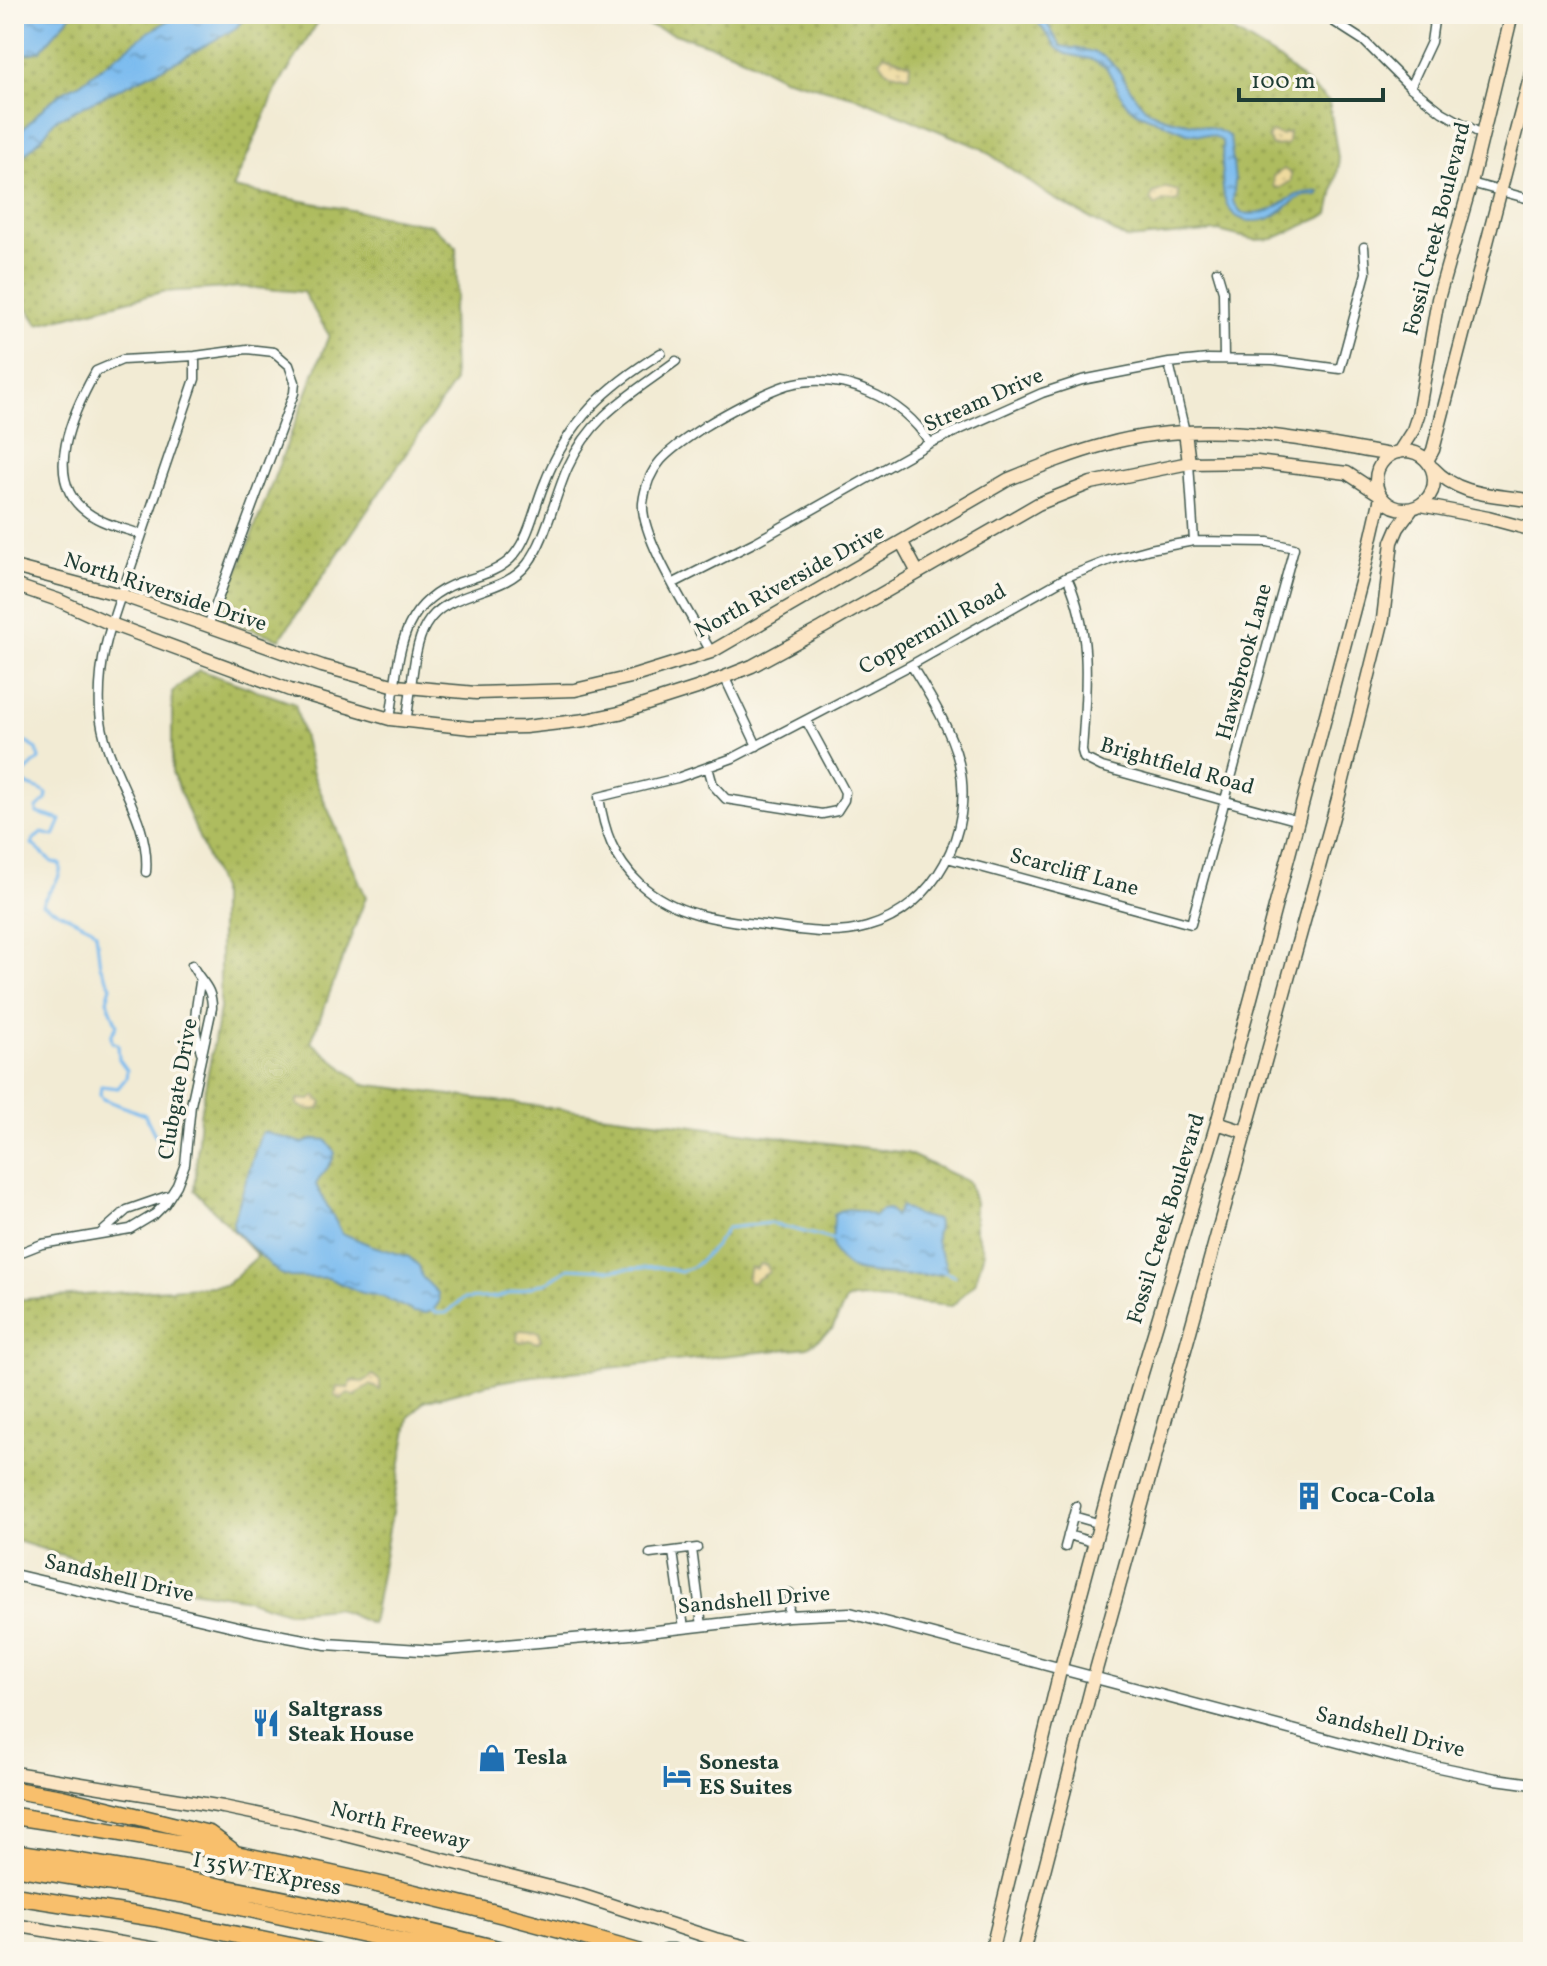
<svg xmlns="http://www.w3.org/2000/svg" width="1547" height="1966" font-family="Vollkorn,serif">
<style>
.grass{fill:url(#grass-dots);stroke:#667c49;stroke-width:2}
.sand{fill:url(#sand-dots);stroke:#868c69;stroke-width:2}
.water{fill:url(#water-ripples);stroke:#4c7c92;stroke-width:2}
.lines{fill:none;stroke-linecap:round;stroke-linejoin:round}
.stream{stroke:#7abbef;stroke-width:3}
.minor-casing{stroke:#3f574c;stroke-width:11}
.tertiary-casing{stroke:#3f574c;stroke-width:13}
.secondary-casing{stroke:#3f574c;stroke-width:15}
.motorway-casing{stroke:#3f574c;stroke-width:19}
.minor{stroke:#fff;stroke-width:8}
.tertiary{stroke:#fff;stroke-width:10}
.secondary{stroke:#fce5c4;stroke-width:12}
.motorway{stroke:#f8bf6c;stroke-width:16}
.labels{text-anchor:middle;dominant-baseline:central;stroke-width:7;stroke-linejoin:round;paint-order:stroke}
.street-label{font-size:22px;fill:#1f3d34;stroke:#fbf7ec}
.poi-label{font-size:22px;font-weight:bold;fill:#1f3d34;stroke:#fbf7ec;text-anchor:start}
</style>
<defs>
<pattern id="grass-dots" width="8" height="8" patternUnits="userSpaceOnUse" patternTransform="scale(2)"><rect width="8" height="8" fill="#aebc5e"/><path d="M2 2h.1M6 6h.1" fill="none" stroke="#8d9a4e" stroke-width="1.8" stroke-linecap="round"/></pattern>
<pattern id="sand-dots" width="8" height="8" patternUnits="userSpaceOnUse" patternTransform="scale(2)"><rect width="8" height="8" fill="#eeda9e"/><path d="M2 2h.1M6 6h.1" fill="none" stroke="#ccbc89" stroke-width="1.8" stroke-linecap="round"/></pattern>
<pattern id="water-ripples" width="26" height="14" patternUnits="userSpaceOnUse" patternTransform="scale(2)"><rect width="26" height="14" fill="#7abbef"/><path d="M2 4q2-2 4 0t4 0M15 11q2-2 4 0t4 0" fill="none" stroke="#6399c2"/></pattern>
</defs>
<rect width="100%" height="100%" fill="#fbf7ec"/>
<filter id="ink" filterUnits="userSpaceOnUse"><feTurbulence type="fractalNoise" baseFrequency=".0125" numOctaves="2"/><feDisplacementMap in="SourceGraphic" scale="16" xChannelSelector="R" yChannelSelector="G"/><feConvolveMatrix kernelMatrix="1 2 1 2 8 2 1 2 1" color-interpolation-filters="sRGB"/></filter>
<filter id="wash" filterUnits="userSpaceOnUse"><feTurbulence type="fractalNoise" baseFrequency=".006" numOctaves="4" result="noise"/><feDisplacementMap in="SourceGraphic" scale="32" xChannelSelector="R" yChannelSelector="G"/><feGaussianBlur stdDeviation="1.8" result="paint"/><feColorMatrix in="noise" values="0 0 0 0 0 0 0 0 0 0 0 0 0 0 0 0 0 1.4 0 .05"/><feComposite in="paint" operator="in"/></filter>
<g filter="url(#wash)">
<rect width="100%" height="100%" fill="#f2ebd4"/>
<!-- grass -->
<path class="grass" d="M14 14H323L277 88 233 188 431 225 456 246 457 294 452 310 454 383 280 639 220 618 329 335 303 292 243 287 162 292 38 324 14 286Z
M612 14H1205L1280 60 1329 102 1339 164 1329 214 1273 239 1255 240 1218 231 1127 239 1051 197 981 148 853 96 783 78 731 52Z
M199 670 295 704 314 777 366 897 311 1042 363 1084 907 1153 969 1182 975 1203V1229L984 1252 975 1283 952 1306 864 1298 846 1300 832 1329 808 1347 533 1376 488 1384 424 1401 409 1417 372 1624 334 1608 287 1612 243 1598 191 1590 142 1572 107 1569 14 1540V1300L226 1285 258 1256 194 1190 200 1115 220 1009V889L172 772V692Z"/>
<!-- sand -->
<path class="sand" d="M884 54 910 64 909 76 887 71 880 61Z
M1272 132 1281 135 1289 132 1288 143 1286 145 1272 146 1268 137Z
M1284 169 1291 174V181L1280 188 1274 187 1273 176Z
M1167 188 1178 191 1179 199 1175 202 1163 201 1156 206 1151 200 1153 193Z
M316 1096 322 1103 319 1109 308 1110 298 1105V1099L310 1100Z
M760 1264 767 1265 769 1272 751 1283 747 1278 750 1267 756 1269Z
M521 1330 539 1332 541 1340 538 1343 529 1340 521 1343 517 1341 518 1332Z
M373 1375 380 1381V1390L370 1385 354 1396 348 1393 341 1399 335 1396 337 1387 348 1388 352 1381 363 1382Z"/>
<!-- water -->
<path class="water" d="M14 14H72L40 51 27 54 14 47Z
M180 14H248L236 28 179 60 55 120 41 139 14 164V138L46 105 64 91 79 84 147 33Z
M1032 14H1041L1061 46C1076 49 1091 49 1104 57 1127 71 1129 100 1153 113 1177 126 1208 121 1230 137L1235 181 1233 201 1241 213C1283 219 1282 189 1320 192L1318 196C1295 193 1291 206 1274 216 1267 221 1258 221 1250 221 1213 217 1224 168 1222 141L1213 136 1187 133 1139 113 1127 105 1106 67 1090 59 1066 54 1057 48Z
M263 1132 303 1143 315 1139 326 1140 335 1153C331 1169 321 1172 316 1185L342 1233 370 1245 409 1257 419 1266 422 1277 438 1293 439 1302 435 1308 427 1313 414 1312 383 1297 362 1293 328 1278 289 1277 279 1273 242 1238 234 1229 233 1222 260 1136Z
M901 1206 916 1215 937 1220C940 1229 935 1231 936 1240 937 1252 947 1260 946 1272 935 1278 864 1275 852 1269 848 1267 840 1260 837 1256 828 1245 835 1227 834 1214 848 1205 861 1211 875 1216L881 1210 889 1209 895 1216Z"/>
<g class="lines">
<!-- stream -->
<path class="stream" d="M14 709V711
M14 735 37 749 39 759 22 775C24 790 37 785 47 794L46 800 37 808V813L61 820 54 836 42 833 34 839 32 844 52 862 60 864C63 880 48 889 42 904L92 928 96 933 100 966 111 986 107 1000 117 1025 111 1036 112 1042 118 1045 119 1059 127 1070 126 1078 118 1088 101 1086 100 1095 103 1099 145 1115 156 1137 172 1146
M942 1271 954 1276
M430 1309 437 1313H446L463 1299 498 1297 521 1290 547 1282 568 1268 611 1270 659 1267 681 1272 696 1265 715 1246 727 1228 770 1223 835 1240"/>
</g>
</g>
<g filter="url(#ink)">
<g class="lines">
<defs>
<path id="minor" d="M1322 14 1364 41 1410 87 1442 112 1483 135
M1410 87 1431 42 1435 14
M1471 183 1533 200
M1217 271 1223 291 1224 359
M1169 363 1185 432
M1189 463 1194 541
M140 534C123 528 103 524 88 513 40 480 74 410 96 371L122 360 195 356 247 349 274 352 289 365 295 382 294 393 208 626
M1067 577C1093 636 1086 689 1082 751L1084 758 1102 767 1299 821
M674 583 757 541 930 443 1042 393 1082 380 1169 363 1208 359 1273 360 1340 369 1366 273 1364 247
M711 652C693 618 640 538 643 503 648 461 673 448 705 426 726 413 765 392 787 385 841 370 902 398 930 443
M911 665C930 696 950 727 959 763 975 831 935 908 867 927 833 937 798 930 764 925 718 920 674 915 639 883 614 859 604 831 599 797L677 778 733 758 911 665 1067 577 1110 560 1150 549 1194 541 1268 542 1294 548 1191 924 947 858
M724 676 757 746
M390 719C400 660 395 605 460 582 479 576 501 571 514 555 530 536 535 505 545 482 569 420 606 387 661 353
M406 721C412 694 412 648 426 625 447 588 503 597 528 563 546 540 555 495 568 467 592 414 632 394 676 361
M708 767 713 785 726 799 822 814 837 811 844 800 845 792 806 720
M146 872C151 815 103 768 100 711 97 653 114 617 132 564 153 502 174 441 195 379V356
M200 982C196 1011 191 1023 201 1052
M101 1233 127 1210 170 1195
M14 1255 42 1244 130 1229 155 1214 165 1204 177 1185 185 1164 191 1105 212 1008C212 986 201 983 192 965
M1073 1516 1101 1524
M1068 1535 1096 1543
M1065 1547 1076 1506
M692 1549 702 1626
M673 1552 684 1628
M650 1554 697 1548
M788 1616 790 1593"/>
<path id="tertiary" d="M14 1575 255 1631 326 1644 436 1651 630 1634 788 1616 850 1613 1410 1761 1496 1779 1533 1784"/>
<path id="secondary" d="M1185 432 1189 463
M1376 480a29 29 0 1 1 58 0a29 29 0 1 1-58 0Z
M1399 452 1413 430 1418 415 1438 299 1471 183 1512 14
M1427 461 1433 450 1533 66
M1433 468C1461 498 1496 494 1533 501
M1421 505 1488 518 1533 530
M902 543 918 573
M14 567 121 595 322 666 396 686 476 693 575 690 631 677 711 652 1009 479C1041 466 1073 453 1107 444 1201 418 1297 438 1390 455
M14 585 58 600 111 624 290 690 390 719 471 728 525 727 586 720 619 713 697 688 752 666 822 628 1038 504 1091 483 1189 463 1257 462 1347 473 1379 494
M1217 1123 1245 1132
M14 1773 223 1807 291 1821 577 1894 715 1939 768 1952
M14 1925 175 1952
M991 1952 1061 1667 1127 1423 1217 1123 1251 998 1364 571 1381 497
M1023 1952 1094 1677 1341 788 1383 619 1392 542 1398 528 1412 509"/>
<path id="motorway" d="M14 1790 62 1798 209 1834 232 1851
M14 1816C225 1847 433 1892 638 1952
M14 1852C181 1876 347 1910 510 1952
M14 1867 181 1894 447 1952
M14 1896 155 1918 319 1952
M666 1952H674"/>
</defs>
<!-- minor casing -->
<use href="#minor" class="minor-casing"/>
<!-- tertiary casing -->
<use href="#tertiary" class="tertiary-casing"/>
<!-- secondary casing -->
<use href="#secondary" class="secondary-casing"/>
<!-- motorway casing -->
<use href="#motorway" class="motorway-casing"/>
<!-- minor -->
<use href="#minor" class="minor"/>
<!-- tertiary -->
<use href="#tertiary" class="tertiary"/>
<!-- secondary -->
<use href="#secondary" class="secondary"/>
<!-- motorway -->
<use href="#motorway" class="motorway"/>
</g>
</g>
<!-- icons -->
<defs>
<symbol id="building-bare" viewBox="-9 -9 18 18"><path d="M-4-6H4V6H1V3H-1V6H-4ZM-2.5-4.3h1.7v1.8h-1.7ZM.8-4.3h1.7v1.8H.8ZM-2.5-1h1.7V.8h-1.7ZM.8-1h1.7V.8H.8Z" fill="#1f6fb2" stroke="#fbf7ec" stroke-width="2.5" paint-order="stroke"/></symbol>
<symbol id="restaurant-bare" viewBox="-9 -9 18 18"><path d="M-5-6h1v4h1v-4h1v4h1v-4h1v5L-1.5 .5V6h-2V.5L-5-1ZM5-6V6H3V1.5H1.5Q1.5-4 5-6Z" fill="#1f6fb2" stroke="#fbf7ec" stroke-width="2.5" paint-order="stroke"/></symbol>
<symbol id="shop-bare" viewBox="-9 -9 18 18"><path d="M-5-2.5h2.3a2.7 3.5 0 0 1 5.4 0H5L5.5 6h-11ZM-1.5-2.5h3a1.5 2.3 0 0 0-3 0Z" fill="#1f6fb2" stroke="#fbf7ec" stroke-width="2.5" paint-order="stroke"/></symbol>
<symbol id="hotel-bare" viewBox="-9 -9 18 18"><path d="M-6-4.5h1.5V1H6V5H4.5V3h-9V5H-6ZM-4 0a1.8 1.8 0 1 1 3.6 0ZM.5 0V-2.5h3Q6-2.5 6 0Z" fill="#1f6fb2" stroke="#fbf7ec" stroke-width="2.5" paint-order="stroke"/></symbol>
</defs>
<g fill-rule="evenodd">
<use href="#building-bare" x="1289" y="1476" width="40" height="40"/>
<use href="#restaurant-bare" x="246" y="1703" width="40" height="40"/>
<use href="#shop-bare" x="472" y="1738" width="40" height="40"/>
<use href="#hotel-bare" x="657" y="1756" width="40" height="40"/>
</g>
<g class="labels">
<!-- street labels -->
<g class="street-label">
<text transform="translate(1438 229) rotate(-76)">Fossil Creek Boulevard</text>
<text transform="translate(984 401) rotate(-24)">Stream Drive</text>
<text transform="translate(790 582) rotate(-29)">North Riverside Drive</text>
<text transform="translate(165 593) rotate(18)">North Riverside Drive</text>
<text transform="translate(933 630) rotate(-29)">Coppermill Road</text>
<text transform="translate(1245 662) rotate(-75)">Hawsbrook Lane</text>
<text transform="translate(1177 767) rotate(16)">Brightfield Road</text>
<text transform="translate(1074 873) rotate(15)">Scarcliff Lane</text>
<text transform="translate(179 1089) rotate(-80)">Clubgate Drive</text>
<text transform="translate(1167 1219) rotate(-73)">Fossil Creek Boulevard</text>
<text transform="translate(119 1579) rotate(13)">Sandshell Drive</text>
<text transform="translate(754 1601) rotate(-5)">Sandshell Drive</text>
<text transform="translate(1390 1733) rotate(14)">Sandshell Drive</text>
<text transform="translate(400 1827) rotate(14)">North Freeway</text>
<text transform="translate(267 1875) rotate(11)">I 35W TEXpress</text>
</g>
<!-- poi labels -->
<g class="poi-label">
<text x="1331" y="1496">Coca-Cola</text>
<text x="288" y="1710">Saltgrass<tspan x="288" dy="25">Steak House</tspan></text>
<text x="514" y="1758">Tesla</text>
<text x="699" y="1763">Sonesta<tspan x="699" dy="25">ES Suites</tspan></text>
</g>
</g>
<!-- margin -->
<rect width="1547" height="1966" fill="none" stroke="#fbf7ec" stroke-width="48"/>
<!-- scale -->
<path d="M1239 88v12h144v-12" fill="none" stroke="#1f3d34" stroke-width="4"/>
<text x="1251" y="88" font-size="24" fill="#1f3d34" stroke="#fbf7ec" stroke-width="6" paint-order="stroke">100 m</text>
</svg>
